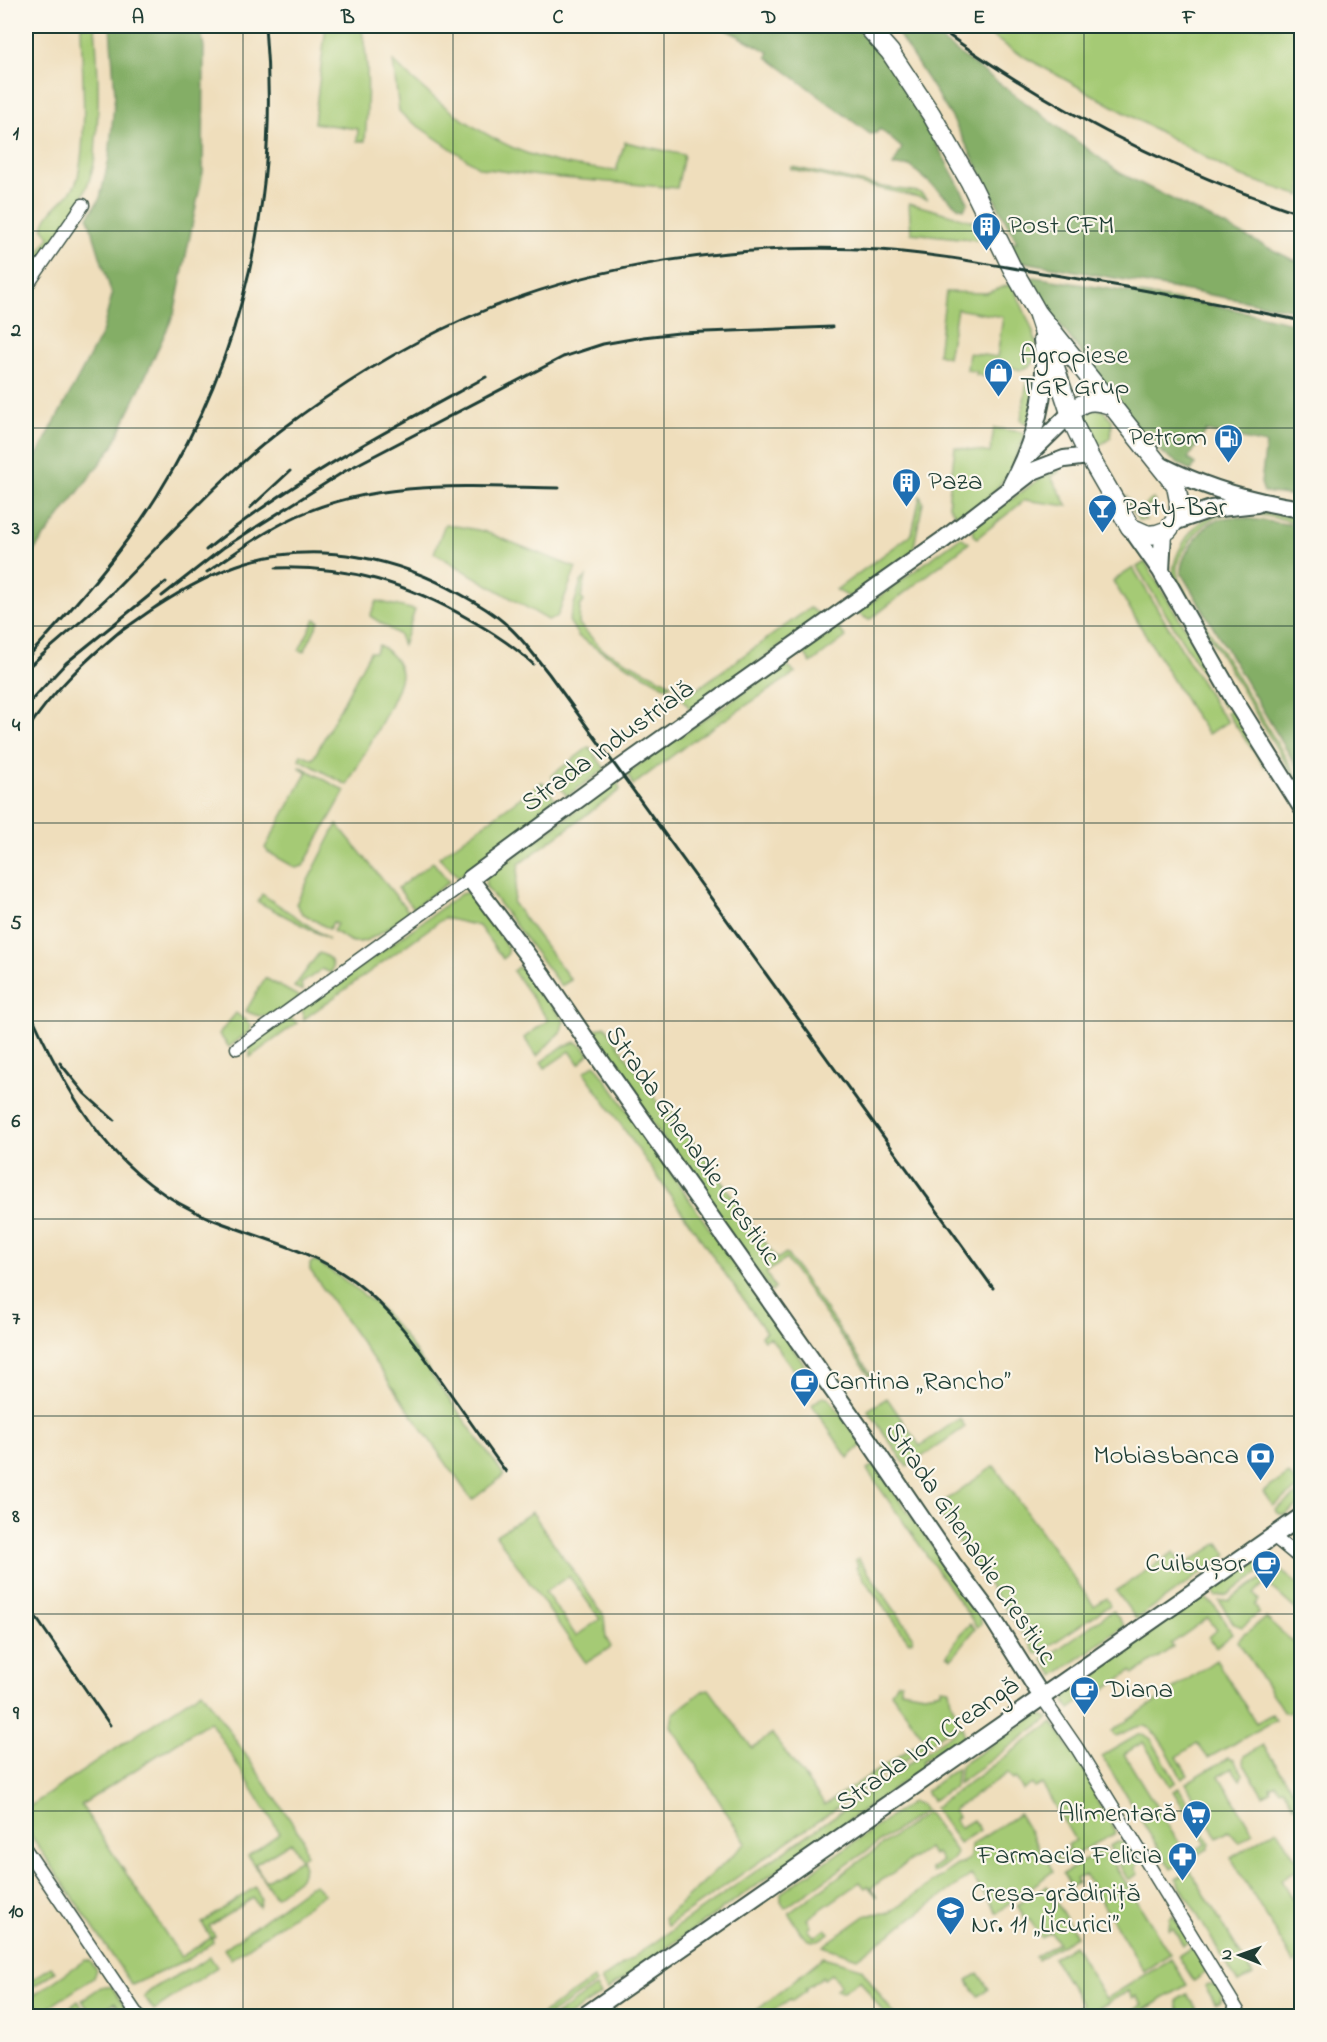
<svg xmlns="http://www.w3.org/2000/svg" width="1327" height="2042" font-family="'Indie Flower',sans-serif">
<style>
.green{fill:#a5ca74;stroke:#628454;stroke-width:1.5;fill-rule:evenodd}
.forest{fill:#84ae66;stroke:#52764d;stroke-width:1.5}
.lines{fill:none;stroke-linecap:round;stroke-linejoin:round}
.street-casing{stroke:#3e5548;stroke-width:15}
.secondary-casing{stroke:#3e5548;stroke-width:20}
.primary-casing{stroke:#3e5548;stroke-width:21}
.street{stroke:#fff;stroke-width:12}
.secondary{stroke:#fff;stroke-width:16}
.primary{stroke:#fff;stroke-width:18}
.rail{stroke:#1f3d34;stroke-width:3}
.grid{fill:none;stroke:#1f3d34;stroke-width:1.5;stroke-opacity:0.55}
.labels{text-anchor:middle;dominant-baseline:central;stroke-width:4.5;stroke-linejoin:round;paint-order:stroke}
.poi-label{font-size:27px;fill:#1f3d34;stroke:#fbf7ec;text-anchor:start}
.street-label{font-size:27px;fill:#1f3d34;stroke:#fbf7ec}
.neatline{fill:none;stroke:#1f3d34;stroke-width:2}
.grid-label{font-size:20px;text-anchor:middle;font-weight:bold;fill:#1f3d34}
</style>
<rect width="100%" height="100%" fill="#fbf7ec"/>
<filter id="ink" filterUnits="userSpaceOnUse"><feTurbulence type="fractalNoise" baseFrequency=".0167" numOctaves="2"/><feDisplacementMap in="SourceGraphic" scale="12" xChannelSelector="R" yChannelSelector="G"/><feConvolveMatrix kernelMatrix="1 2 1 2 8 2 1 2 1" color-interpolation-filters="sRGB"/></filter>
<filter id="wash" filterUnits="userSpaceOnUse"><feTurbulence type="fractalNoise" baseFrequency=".008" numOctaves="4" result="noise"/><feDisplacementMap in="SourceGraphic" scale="24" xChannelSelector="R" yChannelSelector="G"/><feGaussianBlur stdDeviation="1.35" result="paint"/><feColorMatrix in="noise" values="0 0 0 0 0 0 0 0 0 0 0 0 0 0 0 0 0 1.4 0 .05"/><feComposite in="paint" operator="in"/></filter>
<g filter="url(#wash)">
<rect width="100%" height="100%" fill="#efdebc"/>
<!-- green -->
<path class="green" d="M81 26H95C98 64 100 102 96 140 95 149 96 159 93 167 83 210 52 246 26 280V270L50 237 43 229C46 207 73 199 78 177 88 131 82 72 81 26Z
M326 26H361C370 64 368 102 365 141H357L358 129 314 123Z
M977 26H1301V196L1237 175 1014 51Z
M393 61C432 99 485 141 538 157 564 165 590 168 616 171L625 142 684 155 677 188 539 176 480 168 406 118 399 111Z
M792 167 883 187 919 192 928 199 791 169Z
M909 203 976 222 983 227 990 241 911 233Z
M1012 284C1018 299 1044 346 1036 360 1032 366 1026 368 1020 370L1011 367 1008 380 976 375 977 372 967 370 969 353 997 357 1003 317 957 309 948 357 938 354 946 292 986 293Z
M1032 377 1037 378 1029 422 1024 423 1021 419 1027 382Z
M1091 409 1103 410 1112 420 1111 438 1098 446C1090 443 1082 428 1082 420Z
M994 428 1021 432 1025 436 1008 475 992 494 962 517 957 516 949 506V495L955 447 990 453Z
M1058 468 1059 472 1051 477 1068 506 1025 500 977 538 974 535 973 527 1038 480Z
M920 496 923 502 913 551 849 597 836 590 912 534Z
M1124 496H1126L1136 511 1153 499 1155 502 1140 511 1146 520H1138Z
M1246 510 1301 518V523C1279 519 1233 506 1213 518 1203 524 1193 536 1187 546 1179 558 1174 566 1179 580L1301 783V789L1173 575C1172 556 1192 524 1209 516 1219 511 1235 511 1246 510Z
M445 524 483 531 576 568 557 617 548 620 434 553Z
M961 537 969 543 869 620 857 613Z
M1145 562 1226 695V703L1223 707 1137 567Z
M1133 568 1218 710 1228 722 1208 734 1190 708 1113 581Z
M586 577 581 598 584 601 580 607 579 624 602 649 671 684 666 687 599 650 579 637 569 621 581 582Z
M377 601 415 610 403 645 399 635 370 616Z
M810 608 822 616 691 710 678 694 681 689 690 694Z
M315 619 319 621 304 652 299 650Z
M838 628 846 637 811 663 803 651Z
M379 645C389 651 400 662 401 674 401 693 358 764 347 785L299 759 301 754 313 759 370 652H375Z
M785 664 795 673 688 744 633 785 627 773Z
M1231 710H1233L1269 765 1265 767 1226 712Z
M589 747 605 769 567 796 551 776Z
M300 766 345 791 303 866 296 868 268 852 265 848 307 772 299 767Z
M617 780 620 790 519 864 513 903 571 980 561 986 485 885 487 877Z
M542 782 557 801 554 807 458 877 439 857Z
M337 824 409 912C395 922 367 948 350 941 343 938 340 933 333 931L337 924 333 922 329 929 302 913 296 904Z
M433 862 449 882 413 908 398 888Z
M469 892 476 896 507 947 508 953 503 959 479 926 444 918 304 1019 302 1009 461 894Z
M262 894 329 939 258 902Z
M319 953C329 956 336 963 331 973L322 969 301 984 303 991 294 987Z
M518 967 528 973 564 1021 561 1031 537 1056 524 1038 548 1020 513 971Z
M265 978 300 997C279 1011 271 1024 246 1011Z
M236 1013 251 1025 250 1031 229 1047 219 1034Z
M290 1018 297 1023 250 1057V1045Z
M605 1026 664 1111 669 1108 777 1259 786 1253 872 1376 870 1377 786 1259 766 1273 775 1288 772 1292 590 1035 593 1031Z
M575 1042 583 1046 589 1054 579 1064 570 1051 545 1068 541 1062 562 1047Z
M595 1064 812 1376 801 1380 770 1337 764 1340 761 1336 766 1332 584 1072Z
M314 1260 342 1278 378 1306 401 1332 504 1475 472 1500 310 1270V1264Z
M822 1397H828L862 1445 848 1458 812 1405Z
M887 1398 920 1446 960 1418 965 1427 907 1467 868 1410Z
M872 1466 876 1467 981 1615V1624L977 1627 867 1470Z
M994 1466 1094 1606 1106 1598 1110 1605 1037 1654 935 1508Z
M1289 1474 1299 1488 1273 1506 1263 1492Z
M1301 1492V1504L1284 1515 1277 1513 1275 1510Z
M532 1512 604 1616 606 1638 611 1647 586 1663 496 1535ZM569 1576 600 1619 576 1636 545 1592Z
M1219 1543 1227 1555 1136 1619 1116 1591 1174 1552 1183 1566Z
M1267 1554 1276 1561 1227 1595 1216 1597 1213 1591 1262 1555Z
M858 1558 913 1636 912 1641 909 1642 856 1568 858 1565 855 1560Z
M1278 1568 1301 1587V1614L1265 1582 1254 1594 1259 1600 1255 1605 1259 1613 1242 1627 1234 1624 1219 1601 1229 1600Z
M1201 1597C1215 1600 1225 1622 1232 1634L1216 1647 1209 1637 1217 1630 1208 1618 1171 1644 1173 1647 1134 1674 1131 1671 1094 1697 1097 1702 1088 1708 1082 1700 1070 1709 1065 1702 1066 1693Z
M1113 1610 1124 1626 1054 1676 1043 1660Z
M1266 1618 1301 1649V1674L1293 1680 1299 1691 1295 1708 1288 1713 1283 1711 1238 1641 1243 1635Z
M970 1624 975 1629 952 1658 947 1655 960 1634Z
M1216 1660 1256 1723 1272 1714 1276 1720 1208 1758 1197 1743 1177 1757 1188 1775 1182 1779C1175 1766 1158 1729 1144 1726 1135 1725 1124 1733 1117 1736L1114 1735 1112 1731Z
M897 1682H901V1690L924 1694 941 1691V1688L949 1689 951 1702 960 1722 667 1926 664 1919 746 1843 671 1726 673 1714 704 1690 709 1689 752 1748 772 1734 825 1805 925 1739 891 1693Z
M202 1691 302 1837 306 1854 301 1859 304 1867 300 1878 275 1897 248 1856 280 1833 210 1721 81 1805 181 1957 211 1938 202 1923 255 1887 261 1899 259 1907 253 1898 209 1926 215 1936 212 1938 213 1942 189 1959 132 1985 26 1828V1809ZM291 1842 301 1859 265 1881 255 1864Z
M1038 1714 1049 1718 958 1784 960 1766Z
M1053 1722 1094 1786 1095 1797 1116 1833 1062 1861 1055 1857 1070 1849 1068 1845 1075 1840 1042 1784 1034 1788 1032 1784 1023 1790 1016 1778 1013 1780 1008 1773 953 1810 957 1817 954 1819 960 1828 973 1820 980 1830 959 1843 934 1808Z
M963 1726 964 1738 951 1749 946 1746 922 1761 923 1768 607 1990 601 1980Z
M1138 1735H1145L1151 1739 1176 1782 1170 1786 1143 1742 1124 1754 1186 1855 1206 1844 1173 1791 1179 1788 1210 1844 1208 1849 1171 1869 1102 1756Z
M1263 1745 1300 1801 1294 1806 1283 1788 1279 1789 1276 1784 1270 1787 1271 1791 1263 1795 1243 1763 1244 1756Z
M1228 1758 1234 1760 1243 1774 1240 1780 1232 1768 1219 1776 1253 1832 1239 1843 1229 1831 1217 1838 1186 1783Z
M957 1768 955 1786 932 1801 926 1791Z
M912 1802 920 1804 925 1810 785 1908 781 1902V1893Z
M927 1812 957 1853 953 1860 933 1873 931 1869 942 1861 937 1853 933 1855 928 1848 871 1888 877 1897 868 1886 865 1888 860 1882 807 1919 811 1926 808 1928 814 1937 825 1929 829 1933C806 1953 800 1931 789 1913Z
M1019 1814 1053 1871 997 1913 971 1875 857 1958 823 1946 868 1914 889 1913 957 1865 962 1864 970 1857 971 1845Z
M1275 1830 1279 1832 1301 1867V1878L1300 1879 1295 1871 1281 1880 1301 1914V1959L1294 1963 1231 1858Z
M1118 1842 1127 1843 1139 1863 1135 1868 1138 1874 1128 1880 1109 1846Z
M1104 1848 1170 1954 1144 1971 1085 1875 1076 1879 1078 1883 1071 1887 1063 1874Z
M1190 1870 1253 1975 1238 1983 1176 1879Z
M315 1885 324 1894 231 1959 224 1949 310 1886Z
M1047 1886 1076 1936 1037 1960 1035 1957 1058 1943 1051 1932 1041 1938 1030 1919 1026 1920 1017 1905Z
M1173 1915 1189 1941 1183 1945 1173 1928 1169 1930 1170 1918Z
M1074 1945 1106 1999 1171 1959 1187 1985 1135 2015 1131 2012 1142 2005 1136 1996 1132 1998 1128 1991 1085 2016H1063L1082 2004 1053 1958Z
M1192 1947 1206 1969 1205 1973 1194 1981 1178 1956Z
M210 1957 217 1967 154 2010 144 1997C153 1984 194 1969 210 1957Z
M823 1957 861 1968 895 2016H886L860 1980 843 1991 837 1990 836 1989 841 1985 831 1974 824 1979 822 1977 805 1989 806 1991 792 2001 790 1999 773 2011 774 2014 770 2016H759L756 2011Z
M85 1960 90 1961 96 1969 93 1978 42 2012 37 2005 26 2013V2001Z
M51 1967 55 1972 26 1991V1984Z
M978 1973 989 1989 978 1996 967 1980Z
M593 1979 596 1983 547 2016H539Z
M1209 1984 1216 1985 1222 1994 1221 2001 1215 2003 1205 1986Z
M105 1986 112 1987 127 2010V2016H124L115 2002 98 2013 100 2016H94L82 2000 101 1987Z
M596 1987 601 1994 568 2016H554Z
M1187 1994 1201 2016H1168L1179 2010 1177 2006V2000Z
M78 2001 88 2016H62L61 2014Z"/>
<!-- forest -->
<path class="forest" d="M110 26H200L204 47 203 172 174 314 113 446 26 561V476L102 333 112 295 88 217 100 198 109 159 115 94Z
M719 26H855L886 60 928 129 968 202 964 209 958 207 910 166H893L902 148 880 129 876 133 870 134 767 57 769 52Z
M893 26H922L1120 173 1291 259 1301 262V311L1019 261 1008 242H1017L951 116Z
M1034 277 1228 308 1301 325V497L1264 492 1261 483 1266 444 1206 431 1188 459 1195 464 1191 471 1162 453 1145 438 1040 298 1029 279Z
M1236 517 1301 526V774L1181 573C1179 558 1200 530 1213 522 1220 518 1229 517 1236 517Z"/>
</g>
<g filter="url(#ink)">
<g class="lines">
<defs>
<path id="street" d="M26 287 83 205
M237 1048 470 879
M1273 1536 1302 1560
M1042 1697 1077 1748 1241 2016
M26 1850 138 2016"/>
<path id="secondary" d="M1028 455 1070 414
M1160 465C1203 487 1253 502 1302 509
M1011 485C1034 442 1050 389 1042 340
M1174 522 1211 509 1257 504
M1130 527 1161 571 1235 701 1302 808
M1161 571 1163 533
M1042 1697 988 1611 952 1563 871 1444 598 1057 543 976 470 879 618 770 943 540 1033 471 1064 459 1089 456
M584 2016 1302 1516"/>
<path id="primary" d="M867 26 890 52 931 114 970 182 1012 268 1037 312 1176 486 1179 501V512L1174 522 1168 530 1157 534 1148 535 1130 527 1089 456 1074 425 1037 312
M1070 414C1082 400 1093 399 1110 405"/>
</defs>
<!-- street casing -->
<use href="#street" class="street-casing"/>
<!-- secondary casing -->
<use href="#secondary" class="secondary-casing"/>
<!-- primary casing -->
<use href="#primary" class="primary-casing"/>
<!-- street -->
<use href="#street" class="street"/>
<!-- secondary -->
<use href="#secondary" class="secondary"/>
<!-- primary -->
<use href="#primary" class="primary"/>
<!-- rail -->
<path class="rail" d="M936 26C1048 108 1170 170 1302 214
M250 508 290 471
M206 550C292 480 389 430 486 377
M276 568C348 566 407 583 469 619 492 632 514 646 533 664
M207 572C236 552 265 531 297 516 379 479 471 487 559 488
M162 596 223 548 345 471 563 357 603 344 643 337 679 333 832 327
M153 609C182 590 214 572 247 562 320 541 398 558 462 595 478 604 494 613 508 626 524 640 536 658 549 674L993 1288
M117 634 160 604
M26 659C73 608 120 555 157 496 245 355 280 190 265 26
M26 669C54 644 84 620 111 594 167 538 218 479 280 431 336 388 398 349 462 320 589 263 742 242 880 250 937 254 993 265 1049 274 1134 288 1218 303 1302 321
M26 706 66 663 166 582
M26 732C52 691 87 659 124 628
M26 1004 35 1023
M32 1016C72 1104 116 1179 209 1218 260 1239 308 1248 354 1281 391 1309 417 1346 443 1383 464 1413 485 1443 506 1472
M60 1063 85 1094 114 1120
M26 1603 110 1725"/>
</g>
</g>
<!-- grid -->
<path class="grid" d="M243 26V2016M453 26V2016M664 26V2016M874 26V2016M1084 26V2016M26 231H1302M26 428H1302M26 626H1302M26 823H1302M26 1021H1302M26 1219H1302M26 1416H1302M26 1614H1302M26 1811H1302"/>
<!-- icons -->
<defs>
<symbol id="building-pin" viewBox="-11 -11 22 30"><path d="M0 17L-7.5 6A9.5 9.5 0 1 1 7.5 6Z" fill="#1f6fb2" stroke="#fbf7ec"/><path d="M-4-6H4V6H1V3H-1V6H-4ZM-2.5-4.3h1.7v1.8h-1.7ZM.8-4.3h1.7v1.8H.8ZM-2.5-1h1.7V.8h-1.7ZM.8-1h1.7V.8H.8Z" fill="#fff"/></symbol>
<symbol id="shop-pin" viewBox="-11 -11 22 30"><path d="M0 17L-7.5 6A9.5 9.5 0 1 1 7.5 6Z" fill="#1f6fb2" stroke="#fbf7ec"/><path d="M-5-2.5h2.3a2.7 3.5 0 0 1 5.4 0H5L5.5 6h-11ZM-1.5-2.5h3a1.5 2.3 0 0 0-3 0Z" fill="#fff"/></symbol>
<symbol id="fuel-pin" viewBox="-11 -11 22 30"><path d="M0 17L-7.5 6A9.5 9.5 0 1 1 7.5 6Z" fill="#1f6fb2" stroke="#fbf7ec"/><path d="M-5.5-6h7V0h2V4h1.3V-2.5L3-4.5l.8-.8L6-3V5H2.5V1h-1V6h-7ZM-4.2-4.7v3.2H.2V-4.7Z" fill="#fff"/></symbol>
<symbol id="bar-pin" viewBox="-11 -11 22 30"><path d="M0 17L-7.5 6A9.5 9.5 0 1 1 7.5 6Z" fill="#1f6fb2" stroke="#fbf7ec"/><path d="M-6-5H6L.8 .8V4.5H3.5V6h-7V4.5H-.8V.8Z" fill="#fff"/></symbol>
<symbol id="cafe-pin" viewBox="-11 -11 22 30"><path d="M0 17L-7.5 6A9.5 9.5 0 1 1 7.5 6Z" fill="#1f6fb2" stroke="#fbf7ec"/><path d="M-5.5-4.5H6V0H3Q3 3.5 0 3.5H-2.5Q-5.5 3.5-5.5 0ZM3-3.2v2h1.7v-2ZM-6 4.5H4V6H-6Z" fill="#fff"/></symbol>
<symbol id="bank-pin" viewBox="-11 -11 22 30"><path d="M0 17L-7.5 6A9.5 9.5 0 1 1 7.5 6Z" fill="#1f6fb2" stroke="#fbf7ec"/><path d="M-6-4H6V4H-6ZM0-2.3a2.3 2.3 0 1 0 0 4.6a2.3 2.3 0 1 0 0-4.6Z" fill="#fff"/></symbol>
<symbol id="supermarket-pin" viewBox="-11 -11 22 30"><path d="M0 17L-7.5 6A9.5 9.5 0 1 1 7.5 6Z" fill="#1f6fb2" stroke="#fbf7ec"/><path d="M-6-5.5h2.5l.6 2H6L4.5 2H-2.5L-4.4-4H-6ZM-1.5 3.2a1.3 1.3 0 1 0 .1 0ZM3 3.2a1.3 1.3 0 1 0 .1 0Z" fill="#fff"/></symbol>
<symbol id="pharmacy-pin" viewBox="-11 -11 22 30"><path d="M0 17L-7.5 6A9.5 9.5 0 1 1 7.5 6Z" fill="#1f6fb2" stroke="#fbf7ec"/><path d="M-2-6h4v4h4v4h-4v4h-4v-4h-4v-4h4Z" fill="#fff"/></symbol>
<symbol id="school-pin" viewBox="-11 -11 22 30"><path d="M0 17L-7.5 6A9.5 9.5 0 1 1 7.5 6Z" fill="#1f6fb2" stroke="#fbf7ec"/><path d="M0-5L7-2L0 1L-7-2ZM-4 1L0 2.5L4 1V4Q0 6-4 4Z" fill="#fff"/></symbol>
</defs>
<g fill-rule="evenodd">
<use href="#building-pin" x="970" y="210" width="33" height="45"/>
<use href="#shop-pin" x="982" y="356" width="33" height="45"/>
<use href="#fuel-pin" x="1212" y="422" width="33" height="45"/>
<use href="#building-pin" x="890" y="466" width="33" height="45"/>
<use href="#bar-pin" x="1086" y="492" width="33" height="45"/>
<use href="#cafe-pin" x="788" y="1366" width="33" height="45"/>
<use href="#bank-pin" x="1244" y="1440" width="33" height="45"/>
<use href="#cafe-pin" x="1250" y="1548" width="33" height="45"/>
<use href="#cafe-pin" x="1068" y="1674" width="33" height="45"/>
<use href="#supermarket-pin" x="1180" y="1798" width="33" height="45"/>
<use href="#pharmacy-pin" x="1166" y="1840" width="33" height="45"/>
<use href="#school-pin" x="934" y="1894" width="33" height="45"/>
</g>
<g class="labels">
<!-- poi labels -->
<g class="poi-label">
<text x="1008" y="226">Post CFM</text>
<text x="1020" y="356">Agropiese<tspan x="1020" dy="31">TGR Grup</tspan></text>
<text x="1207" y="438" text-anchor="end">Petrom</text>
<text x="928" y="482">Paza</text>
<text x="1123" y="508">Paty-Bar</text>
<text x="825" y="1382">Cantina „Rancho”</text>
<text x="1239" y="1456" text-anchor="end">Mobiasbanca</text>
<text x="1246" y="1564" text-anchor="end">Cuibușor</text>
<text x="1106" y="1690">Diana</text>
<text x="1176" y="1814" text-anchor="end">Alimentară</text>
<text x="1162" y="1856" text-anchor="end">Farmacia Felicia</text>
<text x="971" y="1894">Creșa-grădiniță<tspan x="971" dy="31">Nr. 11 „Licurici”</tspan></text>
</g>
<!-- street labels -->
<g class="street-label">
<text transform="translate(608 747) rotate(-36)">Strada Industrială</text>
<text transform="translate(692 1146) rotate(55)">Strada Ghenadie Crestiuc</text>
<text transform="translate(970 1544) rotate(56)">Strada Ghenadie Crestiuc</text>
<text transform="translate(928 1745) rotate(-35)">Strada Ion Creangă</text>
</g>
</g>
<!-- margin -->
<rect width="1327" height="2042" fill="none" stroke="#fbf7ec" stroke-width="66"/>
<!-- north arrow -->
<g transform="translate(1240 1955) rotate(271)" stroke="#fbf7ec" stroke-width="4.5" paint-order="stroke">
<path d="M0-4.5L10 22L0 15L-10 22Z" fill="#1f3d34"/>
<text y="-9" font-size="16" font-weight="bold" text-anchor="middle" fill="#1f3d34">N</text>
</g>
<rect x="33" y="33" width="1261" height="1976" class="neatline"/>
<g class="grid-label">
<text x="138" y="23">A</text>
<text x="348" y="23">B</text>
<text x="558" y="23">C</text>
<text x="769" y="23">D</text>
<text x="979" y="23">E</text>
<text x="1189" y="23">F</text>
<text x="16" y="139">1</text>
<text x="16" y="336">2</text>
<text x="16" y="534">3</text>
<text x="16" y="731">4</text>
<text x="16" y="929">5</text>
<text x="16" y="1127">6</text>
<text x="16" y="1324">7</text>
<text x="16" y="1522">8</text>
<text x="16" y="1719">9</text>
<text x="16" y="1917">10</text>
</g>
</svg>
